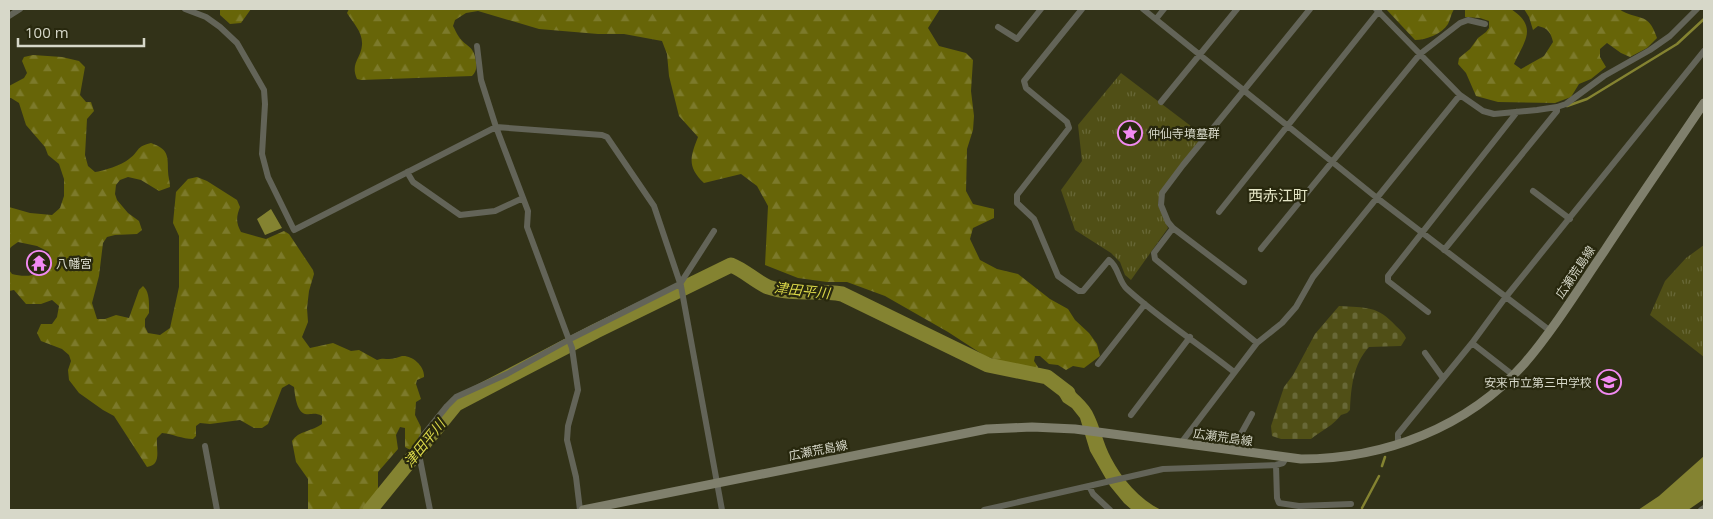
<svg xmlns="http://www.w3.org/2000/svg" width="1713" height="519" font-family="'Open Sans','Noto Sans JP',sans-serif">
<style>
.forest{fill:url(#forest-firs)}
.cemetery{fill:url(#cemetery-stones)}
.park{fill:url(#park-tufts)}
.water{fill:#848331}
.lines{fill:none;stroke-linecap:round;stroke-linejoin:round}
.stream{stroke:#848331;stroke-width:2.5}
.river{stroke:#848331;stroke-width:15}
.minor{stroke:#636458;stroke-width:6}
.secondary{stroke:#80806d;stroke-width:9}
.labels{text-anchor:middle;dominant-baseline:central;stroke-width:4.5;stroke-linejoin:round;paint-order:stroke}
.poi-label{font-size:12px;fill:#d7d8c9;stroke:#28280e;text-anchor:start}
.street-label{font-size:12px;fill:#d7d8c9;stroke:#28280e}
.water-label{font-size:14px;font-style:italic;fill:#dbd849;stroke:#28280e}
.quarter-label{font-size:15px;fill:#e5e6c7;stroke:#28280e}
</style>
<defs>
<pattern id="forest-firs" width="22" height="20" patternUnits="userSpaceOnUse" patternTransform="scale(1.25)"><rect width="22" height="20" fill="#676508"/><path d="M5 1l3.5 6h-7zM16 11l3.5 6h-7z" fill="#7c7a2b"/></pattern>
<pattern id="cemetery-stones" width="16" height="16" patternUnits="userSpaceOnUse" patternTransform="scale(1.25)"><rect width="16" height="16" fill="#504f16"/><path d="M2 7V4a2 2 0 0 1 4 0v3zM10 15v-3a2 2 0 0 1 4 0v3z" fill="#686837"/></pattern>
<pattern id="park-tufts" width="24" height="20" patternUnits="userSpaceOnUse" patternTransform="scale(1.25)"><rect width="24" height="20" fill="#504f16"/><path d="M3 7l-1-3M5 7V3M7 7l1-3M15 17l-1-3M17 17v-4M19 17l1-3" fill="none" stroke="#686837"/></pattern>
</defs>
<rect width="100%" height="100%" fill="#323218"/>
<!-- forest -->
<path class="forest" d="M220 9H251L241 23 230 24 220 15Z
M349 9H940L928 28 939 46 966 53 973 60 971 91 974 116 973 130 967 149 966 191 973 204 994 209V218L973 228 970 239 980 260 997 269 1018 274 1050 299 1068 309 1075 320 1089 333 1097 344 1100 356 1084 368 1073 366 1066 370 1058 365 1049 364 1040 356H1035L1034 361 1038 367 1037 371 1022 369 985 356 948 332 885 296 847 282H827L798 278 765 265 768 206 757 186 741 174 704 183C687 167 690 157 698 137L679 116 669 76 667 54 662 41 624 34H598L539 29 478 11 466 13 455 20 453 26C455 29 456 33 459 37 467 48 474 45 476 62 477 68 476 72 472 76L361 80 357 79C350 63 361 59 362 45 363 32 353 23 347 13Z
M1386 9H1454C1451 14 1450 20 1448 24 1442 34 1426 40 1415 40Z
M1465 9H1511C1538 27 1525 40 1514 64L1521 69 1544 56 1553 42C1551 33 1548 28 1538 26L1533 30 1529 17 1524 9H1619C1638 22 1648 10 1657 38L1647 48 1630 57 1621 53 1607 43 1600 49V57L1606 67 1591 79 1579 84 1571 97 1555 103 1498 102 1476 96 1466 73 1458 64 1459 58 1470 49 1478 38 1486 32 1489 28V21L1480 18 1465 17Z
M33 55 62 57 79 61 85 67 80 95 86 102H91L94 111 87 119 85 155 88 166 95 172C103 171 122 165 129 159 140 151 135 147 151 143 168 149 168 155 168 171 168 176 170 182 170 187L159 191 141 180 128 177 120 180 116 185 115 194 117 200 128 213 139 221 142 230 137 234 115 235 107 237 103 243 99 276 92 303 97 319H105L116 315 129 318 139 290 143 286C150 292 149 304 149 313L145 319V327L148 333 160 335 170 328 179 287V236L173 223 176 192 188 179 197 177 207 181 237 200 240 207C236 217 236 223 241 232L266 239 284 231 289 234 313 270 314 274 309 291 307 308 308 322 302 337 310 348 333 343 351 351 359 350 377 360C382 358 385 359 389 359 394 359 398 357 402 356 412 355 425 366 424 377L417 380 416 384 421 399 416 402 415 415 421 427V432L420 439 410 450 405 447V428L400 427 396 435 398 449 378 472V496L373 504 363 510H308V479L296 462 292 441C298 431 313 431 322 424V416C314 412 313 415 305 414 296 411 295 394 294 387L289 384 282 388 268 424 262 428H254L240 420 210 424 200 423 196 426V436L193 439C182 439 173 434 162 433L157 438C156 450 162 465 147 467L114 416 103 410 79 393 69 380 68 370 71 361 69 355 62 349 41 341 37 333 41 324H52L57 317 59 306 52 300 41 304H26L14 290 9 291V270L12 274C26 278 43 276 52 263L49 252 37 246 18 242 11 247 9 250V207L30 213 52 215 60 208 64 196V179L59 164 48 155 45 147 26 125 19 103 11 98H9V86L24 78 27 73 22 61 24 57Z"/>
<!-- cemetery -->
<path class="cemetery" d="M1339 306C1366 308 1377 305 1396 326 1400 330 1404 333 1406 338L1401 346 1369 347C1353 364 1351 388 1350 410L1347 413 1341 415C1334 425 1321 431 1311 439H1281L1272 436 1271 426 1284 387 1293 375 1315 334Z"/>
<!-- park -->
<path class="park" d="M1121 73 1204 136 1160 192 1158 205 1168 228 1131 280 1125 275 1120 262 1111 253 1075 230 1061 190 1082 161 1078 125Z
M1704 245V357L1650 315 1665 281 1686 258Z"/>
<!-- water -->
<path class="water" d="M271 209 282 228 265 235 257 219Z
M1050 380C1053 381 1058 381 1061 382 1070 386 1087 402 1092 411 1100 426 1103 443 1111 458 1122 479 1139 499 1161 510H1132L1124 503 1110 486 1090 451 1080 418 1072 408 1063 402Z
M1704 456V499L1688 510H1638L1659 496Z"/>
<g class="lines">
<!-- stream -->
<path class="stream" d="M1567 106 1587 99 1677 44 1704 19
M1382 466 1385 457
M1362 508 1379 476"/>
<!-- river -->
<path class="river" d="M370 510 456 404 596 331 731 265C744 270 755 281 768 287 791 295 818 290 842 294L988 365 1047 377 1068 393"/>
<!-- minor -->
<path class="minor" d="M185 9 206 17 220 27 237 43 264 90 265 104 262 154 268 177 294 230 496 127 602 135 607 137 654 206 681 286 722 510
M1082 9 1024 81 1026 88 1067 122 1069 128 1017 195V203L1034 219 1058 276 1079 291H1083L1109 260C1119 267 1118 281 1127 289 1160 319 1199 344 1234 372
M1143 9 1377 198 1549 330
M1376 9 1460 95 1483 111 1494 114 1537 110 1557 107 1566 104 1604 76 1650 50 1670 36 1697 9
M9 16 20 9
M1156 19 1164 9
M998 27 1017 39 1041 9
M477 46 481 80 496 127 528 211 527 227 572 348 578 390 568 426 567 440 576 477 580 510
M1161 102 1237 9
M407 172 413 182 460 215 495 211 523 198
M1533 191 1570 219
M1219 212 1379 11
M1173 228 1244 282
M1261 249 1420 54 1460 23 1468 20 1485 24
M1444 250 1557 111V107
M1428 312 1388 281V276L1517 112
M1257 343 1155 259 1154 253 1173 228 1168 222 1161 205 1162 193 1183 165 1310 9
M1472 343 1513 375
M1425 353 1443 378
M1098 364 1145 304
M1131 415 1190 337
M1181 443 1257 343 1282 323 1296 307 1313 277 1460 95
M1398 445V434L1472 343 1505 298 1704 51
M205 446 217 510
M1232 450 1252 414
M1276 465 1277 498 1279 503 1299 506 1351 504
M1089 486 1093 494 1110 510
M430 510 418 449 422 437 447 406 456 397 507 374 572 338 680 284 714 231
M984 510 1163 469 1276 465 1283 463 1286 458
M1701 510 1704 508"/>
<!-- secondary -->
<path class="secondary" d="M583 510 987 429 1032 427 1075 429 1301 459C1385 459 1468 427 1524 364 1554 329 1579 288 1605 250 1637 201 1671 152 1704 103"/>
</g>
<!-- icons -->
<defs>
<symbol id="sight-ring" viewBox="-11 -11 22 22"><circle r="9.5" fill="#28280e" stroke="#f28af2" stroke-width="1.5"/><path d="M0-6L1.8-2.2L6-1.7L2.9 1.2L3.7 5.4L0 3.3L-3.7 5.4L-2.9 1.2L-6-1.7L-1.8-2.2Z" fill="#f28af2"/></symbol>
<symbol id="temple-ring" viewBox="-11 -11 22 22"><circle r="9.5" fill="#28280e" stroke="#f28af2" stroke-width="1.5"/><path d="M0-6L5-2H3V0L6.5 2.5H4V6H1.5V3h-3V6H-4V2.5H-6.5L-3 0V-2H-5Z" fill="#f28af2"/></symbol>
<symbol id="school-ring" viewBox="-11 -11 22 22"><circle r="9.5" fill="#28280e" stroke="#f28af2" stroke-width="1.5"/><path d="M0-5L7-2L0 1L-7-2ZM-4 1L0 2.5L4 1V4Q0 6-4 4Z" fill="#f28af2"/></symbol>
</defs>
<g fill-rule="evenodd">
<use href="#sight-ring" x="1116" y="119" width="28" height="28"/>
<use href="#temple-ring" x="25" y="249" width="28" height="28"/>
<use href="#school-ring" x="1595" y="368" width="28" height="28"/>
</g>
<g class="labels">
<!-- poi labels -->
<g class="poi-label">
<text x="1148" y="133">仲仙寺墳墓群</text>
<text x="56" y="263">八幡宮</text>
<text x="1592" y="382" text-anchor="end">安来市立第三中学校</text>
</g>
<!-- street labels -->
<g class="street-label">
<text transform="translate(1575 272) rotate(-56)">広瀬荒島線</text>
<text transform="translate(1223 437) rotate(8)">広瀬荒島線</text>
<text transform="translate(818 450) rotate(-11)">広瀬荒島線</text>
</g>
<!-- water labels -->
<g class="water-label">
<text transform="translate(802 290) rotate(6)">津田平川</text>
<text transform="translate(424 443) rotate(-51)">津田平川</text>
</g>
<!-- quarter labels -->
<g class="quarter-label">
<text x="1278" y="195">西赤江町</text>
</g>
</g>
<!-- border -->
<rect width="1713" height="519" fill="none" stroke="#d7d8c9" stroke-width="20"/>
<!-- scale -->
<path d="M18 38v8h126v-8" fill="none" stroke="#d7d8c9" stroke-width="2.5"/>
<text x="25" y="38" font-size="15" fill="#d7d8c9" stroke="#28280e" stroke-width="4" paint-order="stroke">100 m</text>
</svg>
